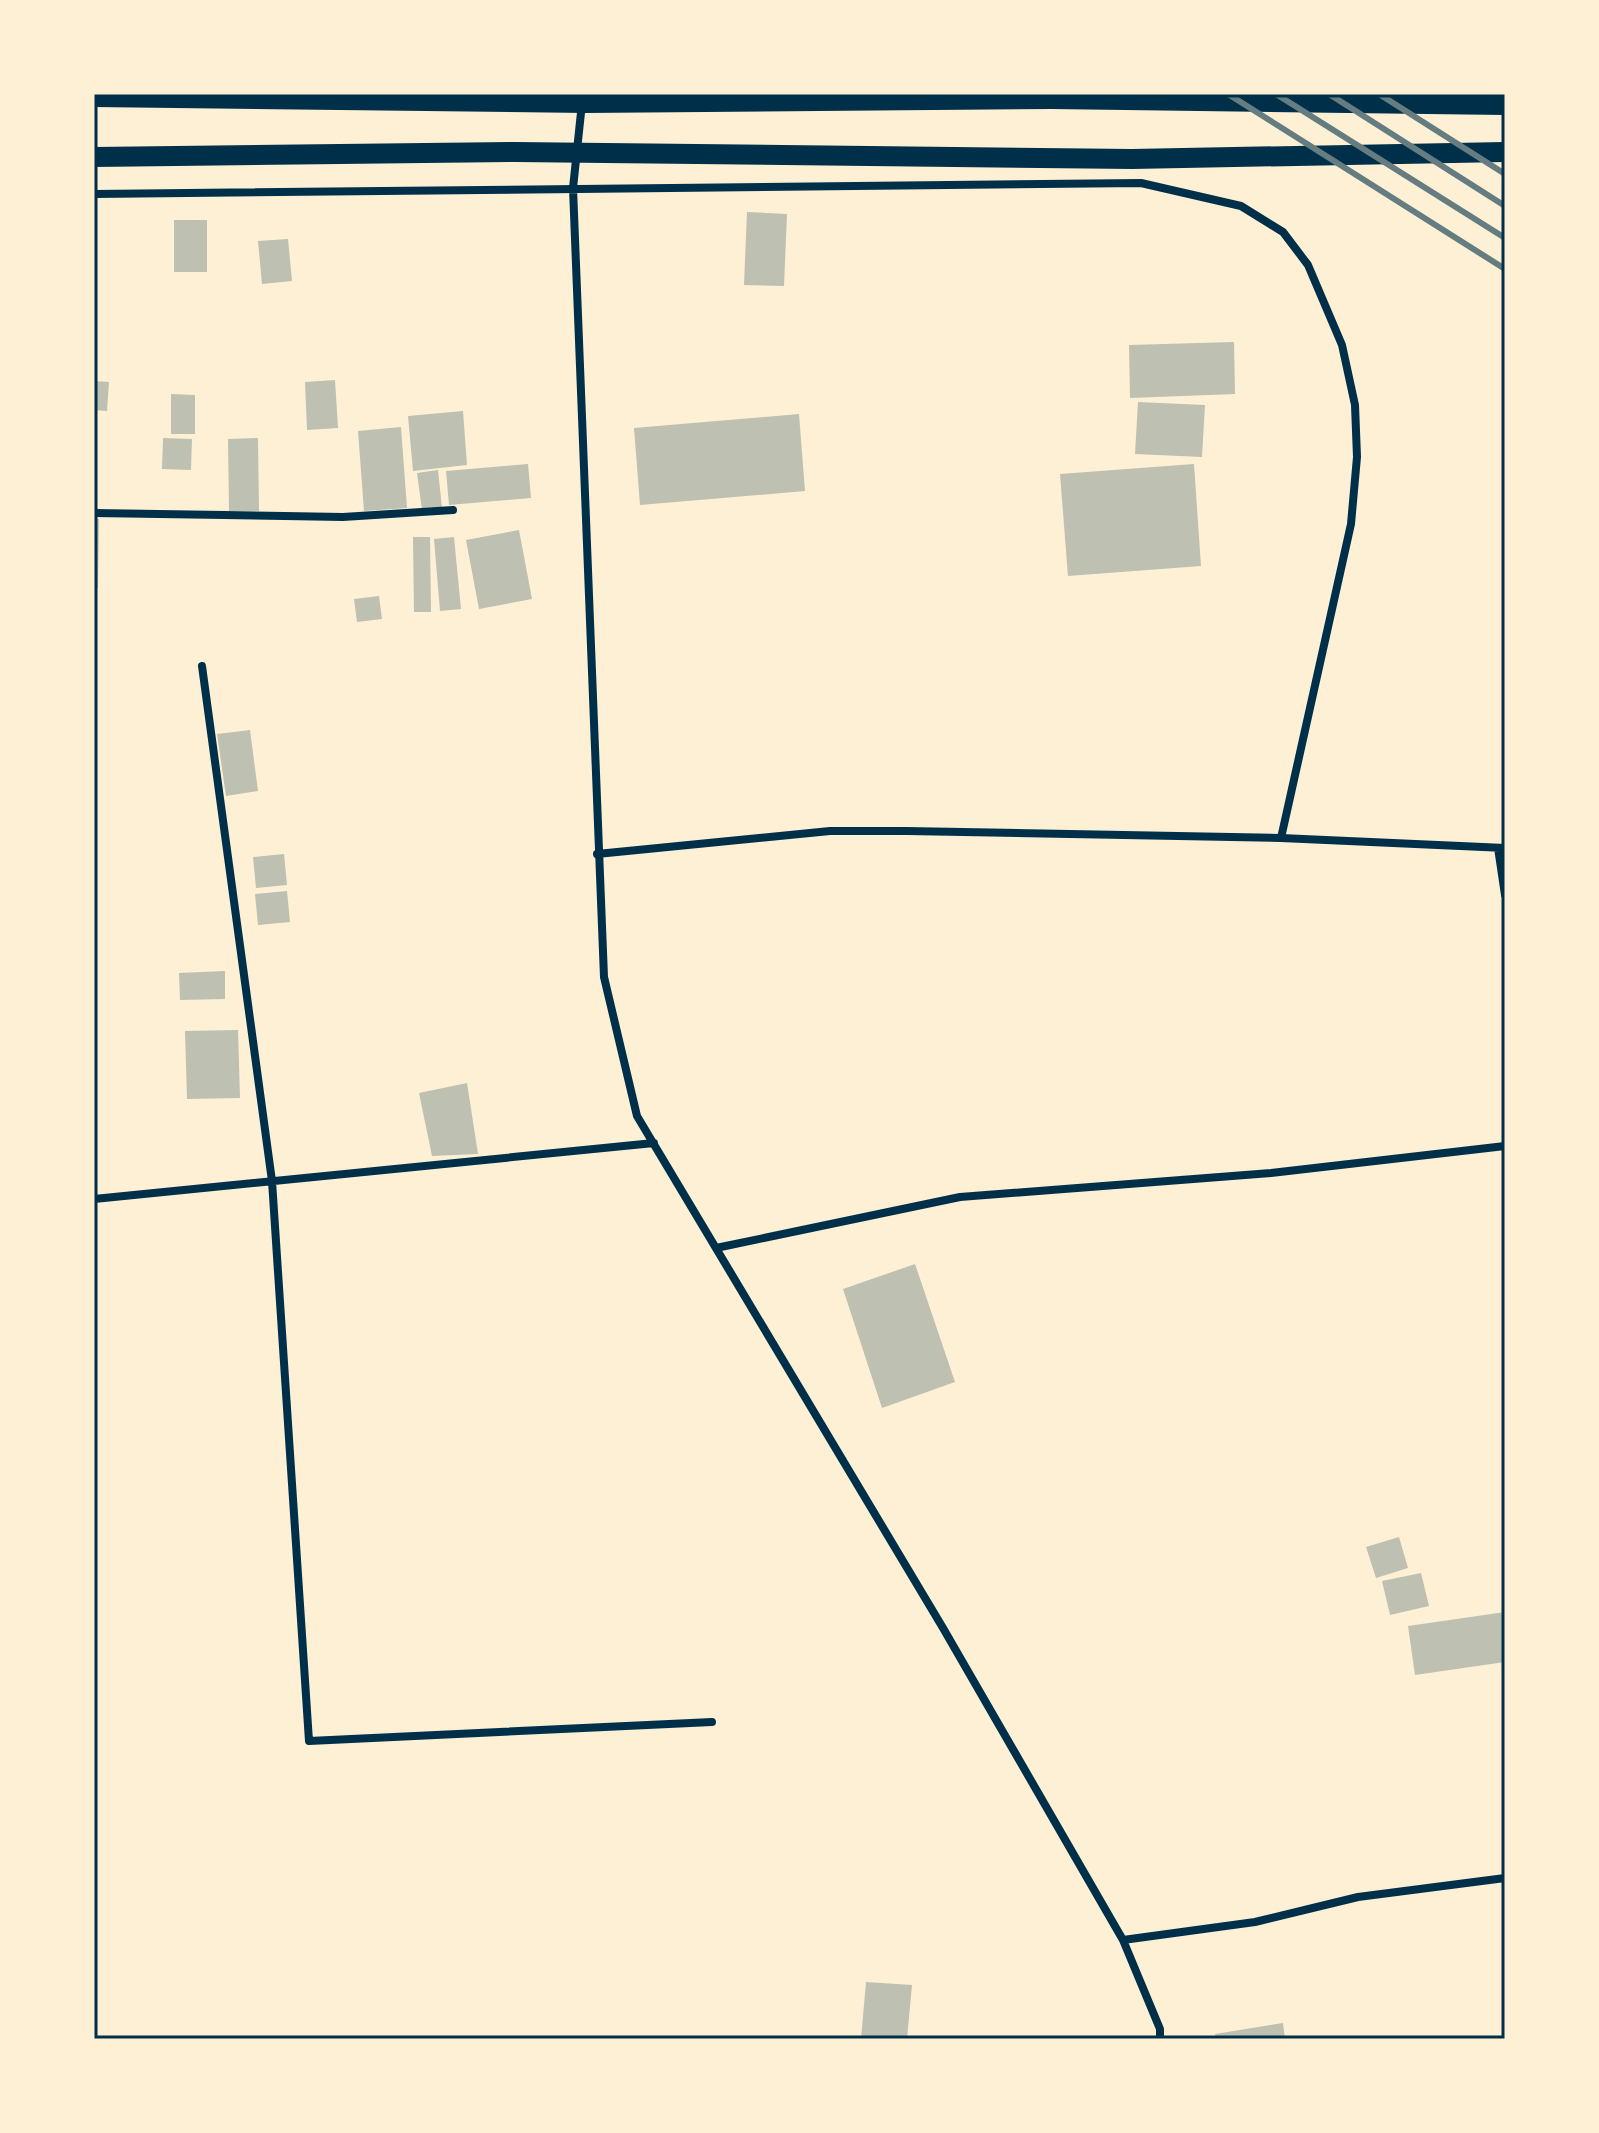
<svg xmlns="http://www.w3.org/2000/svg" width="1599" height="2133" font-family="Barlow,sans-serif">
<style>
.building{fill:#bec0b2}
.lines{fill:none;stroke-linecap:round;stroke-linejoin:round}
.minor{stroke:#003049;stroke-width:8}
.primary{stroke:#003049;stroke-width:20}
.rail{stroke:#657d81;stroke-width:6}
.neatline{fill:none;stroke:#003049;stroke-width:3}
</style>
<rect width="100%" height="100%" fill="#fdf0d5"/>
<!-- building -->
<path class="building" d="M747 212 787 214 784 286 744 285Z
M174 220H207V272H174Z
M288 239 292 281 262 284 258 241Z
M1234 342 1235 394 1130 398 1129 345Z
M335 380 338 428 307 430 305 382Z
M94 381 109 382 107 411 94 410Z
M171 394 195 395V434H171Z
M1138 402 1205 405 1202 457 1135 454Z
M463 411 467 465 413 471 408 416Z
M799 414 805 491 640 505 634 428Z
M401 427 407 508 364 511 358 431Z
M163 438 192 439 191 470 162 469Z
M258 438 259 511H229L228 439Z
M528 464 531 498 449 505 446 471Z
M1194 464 1201 566 1068 576 1060 474Z
M438 470 442 508 422 510 417 473Z
M94 519H99L98 588H94Z
M519 530 532 599 479 609 466 540Z
M413 537H430L431 612H414Z
M454 537 461 609 440 611 434 539Z
M379 596 382 619 357 622 354 599Z
M250 730 258 791 226 796 217 734Z
M284 854 287 885 256 888 253 857Z
M287 891 290 922 258 925 255 894Z
M225 971V999L180 1000 179 973Z
M238 1030 240 1098 187 1099 185 1031Z
M467 1083 478 1154 432 1156 419 1093Z
M915 1264 955 1382 882 1408 843 1289Z
M1399 1537 1408 1568 1376 1578 1366 1547Z
M1421 1573 1429 1606 1390 1615 1382 1581Z
M1505 1612V1662L1415 1675 1408 1626Z
M866 1982 912 1985 907 2039H861Z
M1283 2023 1285 2039H1216L1215 2034Z"/>
<g class="lines">
<!-- minor -->
<path class="minor" d="M582 103 573 188 604 977 637 1116 943 1628 1123 1940 1160 2029V2039
M94 194 1141 183 1241 206 1283 232 1308 265 1342 345 1355 405 1357 457 1351 524 1281 838
M94 513 343 517 453 510
M202 666 272 1181 309 1741 712 1722
M1498 848 1505 895
M597 854 830 831H907L1281 838 1505 848
M94 1199 654 1143
M716 1248 960 1197 1271 1173 1505 1146
M1123 1940 1255 1922 1358 1897 1505 1878"/>
<!-- primary -->
<path class="primary" d="M94 97 586 103 1051 99 1505 105
M94 157 515 152 1132 159 1505 152"/>
<!-- rail -->
<path class="rail" d="M1228 94 1505 269
M1276 94 1505 238
M1329 94 1505 206
M1379 94 1505 174"/>
</g>
<!-- border -->
<rect width="1599" height="2133" fill="none" stroke="#fdf0d5" stroke-width="192"/>
<rect x="96" y="96" width="1407" height="1941" class="neatline"/>
</svg>
